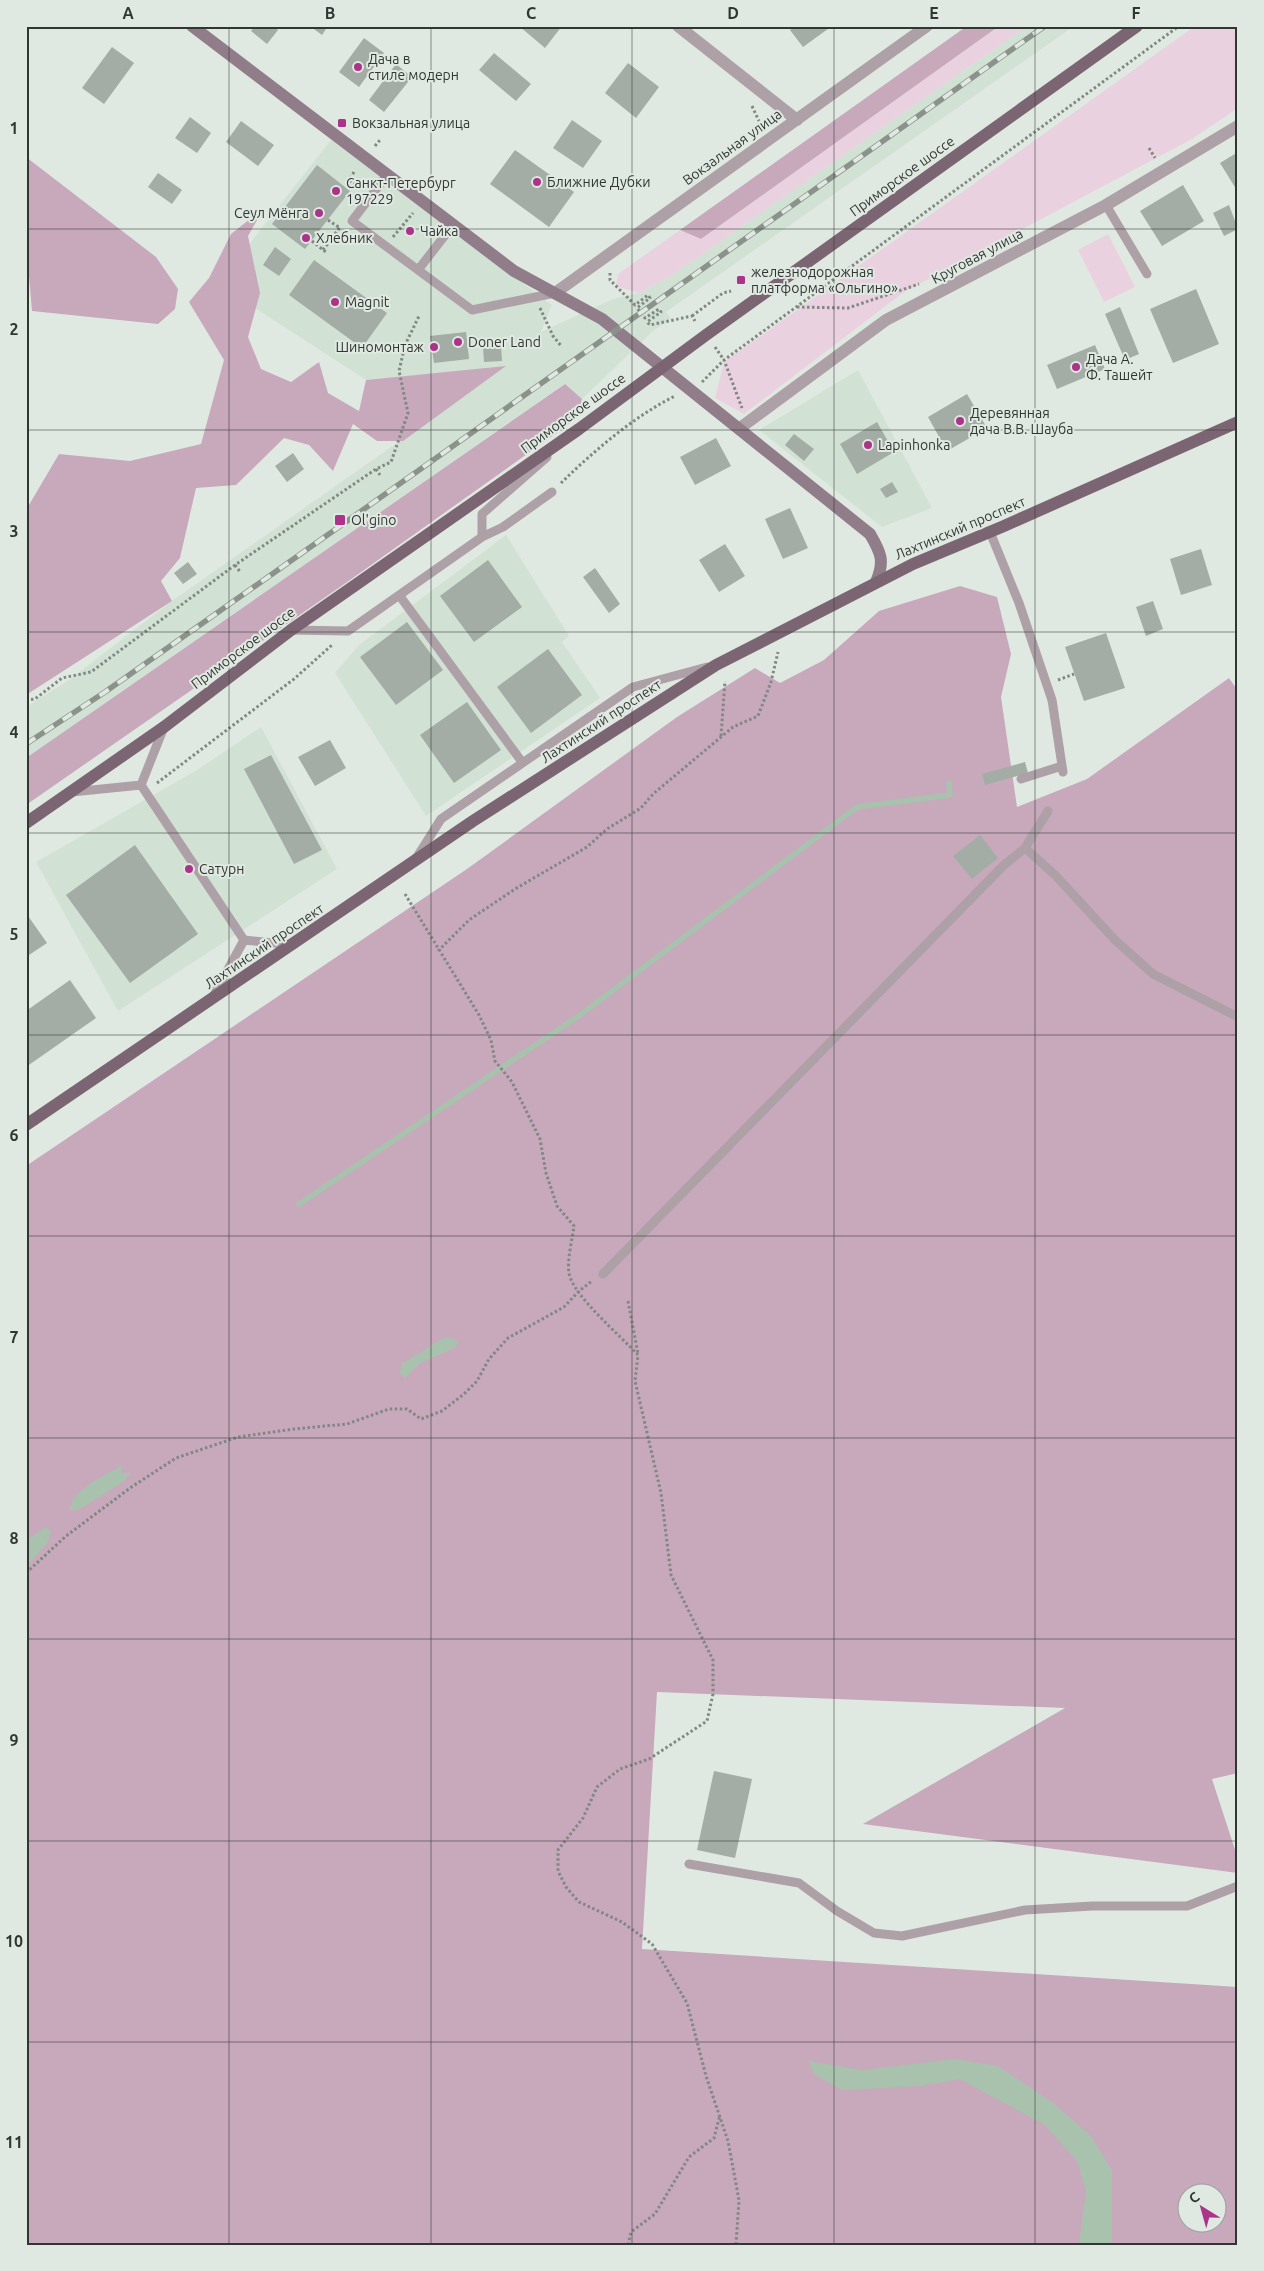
<svg xmlns="http://www.w3.org/2000/svg" width="1264" height="2271" font-family="Ubuntu,sans-serif">
<style>
.built{fill:#d1e1d4}
.green{fill:#ead1e0}
.forest{fill:#c7a9bb;fill-rule:evenodd}
.water{fill:#a8c2ad}
.lines{fill:none;stroke-linecap:round;stroke-linejoin:round}
.stream{stroke:#a8c2ad;stroke-width:5.5}
.building{fill:#a3aca5}
.path{stroke:#818782;stroke-width:3;stroke-dasharray:2.5 2.5;stroke-linecap:butt}
.service{stroke:#ada0a7;stroke-width:9}
.minor{stroke:#ada0a7;stroke-width:12}
.secondary{stroke:#907d89;stroke-width:12}
.primary{stroke:#7c6573;stroke-width:12}
.rail-casing{stroke:#8b928c;stroke-width:5.5}
.rail{stroke:#e0e9e1;stroke-width:4;stroke-dasharray:11;stroke-linecap:butt}
.grid{fill:none;stroke:#323633;stroke-width:1;stroke-opacity:0.55}
.poi-dot{fill:#ab3389;stroke:#e0e9e1;stroke-width:2}
.labels{text-anchor:middle;dominant-baseline:central;stroke-width:4;stroke-linejoin:round;paint-order:stroke}
.poi-label{font-size:14px;fill:#323633;stroke:#e0e9e1;text-anchor:start}
.street-label{font-size:14px;fill:#323633;stroke:#e0e9e1}
.neatline{fill:none;stroke:#323633;stroke-width:2}
.grid-label{font-size:16px;text-anchor:middle;font-weight:bold;fill:#323633}
</style>
<rect width="100%" height="100%" fill="#e0e9e1"/>
<!-- built -->
<path class="built" d="M1027 26H1074L666 312 671 318 652 332 582 399 564 384 26 758V707L69 680 172 601 505 367 366 380 218 284 331 140 552 305 541 332 613 299 639 293 671 276Z
M858 370 932 508 882 527 759 430Z
M506 535 569 636 562 642 600 698 426 816 335 673 359 645Z
M261 727 337 869 118 1011 36 862 197 770Z"/>
<!-- green -->
<path class="green" d="M999 26H1027L671 276 639 293 616 286 618 274 680 230 701 239Z
M1195 26H1238V108L1192 139 904 292 744 414 715 398 724 362Z
M1108 234 1135 287 1104 302 1078 250Z"/>
<!-- forest -->
<path class="forest" d="M967 26H999L701 239 680 230Z
M26 157 156 257 178 289 175 309 158 324 32 311 26 242Z
M264 208 248 236 260 293 248 337 261 369 291 382 319 362 328 393 359 411 366 380 506 366 403 441H377L353 424 333 471 309 445 284 438 236 485 196 488 180 558 161 581 172 601 26 695V510L59 454 130 461 201 444 224 360 189 302 209 278 231 234Z
M565 384 582 399 577 416 565 427 350 580 26 805V758Z
M960 586 997 597 1011 654 1001 697 1017 807 1087 779 1229 678 1238 691V1773L1212 1779 1238 1859V1873L863 1824 1065 1708 657 1692 642 1949 1238 1987V2245H26V1166L467 869 677 717 755 668 780 683 824 660 879 611ZM1186 2194H1216V2224H1186Z"/>
<!-- water -->
<path class="water" d="M445 1337 458 1340 456 1347 419 1364 405 1378 399 1372 403 1363Z
M123 1465 121 1473H131L123 1482 78 1510H69C74 1488 104 1476 123 1465Z
M46 1527 51 1531 48 1542 26 1567V1540Z
M955 2059 998 2066 1052 2102 1091 2136 1112 2171V2245H1079L1086 2191 1077 2161 1045 2125 960 2079 920 2086 842 2090 814 2074 808 2061 862 2070Z"/>
<g class="lines">
<!-- stream -->
<path class="stream" d="M299 1204 580 1015 857 807 950 795 949 783"/>
</g>
<!-- building -->
<path class="building" d="M255 26H274L278 30 267 44 251 31Z
M310 26H328L322 35Z
M519 26H562L545 48Z
M795 26H832L803 47 790 30Z
M364 38 384 53 359 87 339 72Z
M112 47 134 63 104 104 82 88Z
M494 53 531 84 516 101 479 70Z
M628 63 659 87 636 118 605 93Z
M396 64 412 77 384 112 369 100Z
M190 117 211 133 197 153 175 138Z
M572 120 602 141 583 168 553 148Z
M241 121 274 145 258 166 226 142Z
M515 150 574 192 549 227 490 184Z
M1238 152V192L1220 163Z
M317 165 350 191 305 249 272 224Z
M158 173 182 190 172 204 148 187Z
M1183 185 1204 221 1162 246 1140 211Z
M1229 205 1238 229 1224 236 1213 213Z
M275 247 291 259 279 276 263 265Z
M314 260 387 313 362 348 289 295Z
M1196 289 1219 344 1173 363 1150 309Z
M1120 307 1139 354 1125 360 1105 314Z
M466 332 469 359 434 363 430 336Z
M1095 345 1105 369 1057 389 1047 365Z
M501 346 502 361 484 362 483 347Z
M967 394 987 428 947 451 928 417Z
M877 422 894 452 857 474 840 444Z
M794 434 814 449 804 461 785 445Z
M716 438 731 466 695 485 680 457Z
M293 453 304 469 287 482 275 466Z
M892 482 898 492 886 498 880 489Z
M790 508 808 548 783 559 765 519Z
M725 544 745 576 719 592 699 560Z
M1201 549 1212 585 1181 595 1170 559Z
M488 560 522 607 474 642 440 596Z
M188 562 197 574 183 584 174 573Z
M595 568 620 604 609 613 583 577Z
M1153 601 1163 629 1146 636 1136 607Z
M407 622 443 670 396 705 360 657Z
M1106 633 1125 688 1084 701 1065 647Z
M548 649 582 695 531 733 497 687Z
M467 702 501 750 454 783 420 735Z
M330 740 346 768 315 786 298 757Z
M271 755 322 850 294 864 244 769Z
M1025 762 1028 773 985 785 982 774Z
M980 835 998 858 972 879 953 856Z
M135 845 198 934 130 983 66 895Z
M26 913 47 943 26 957Z
M70 980 96 1018 26 1067V1011Z
M714 1771 752 1779 735 1858 697 1850Z"/>
<g class="lines">
<!-- path -->
<path class="path" d="M752 106 759 121
M375 146 380 140
M1149 148 1155 158
M354 172 349 180 361 188
M328 220 340 228
M393 237 413 213
M312 241 327 253
M323 250 341 226
M610 273V280L635 305 648 295 650 298 637 308 645 318 659 309 661 312 647 322 650 325 692 316 695 321
M797 307 848 308 919 284
M540 308 553 336 562 347
M692 316 723 293 731 291
M715 347 724 360 742 408
M702 382 724 360 1179 26
M376 469 380 475
M561 483C594 451 633 417 675 396
M235 565 241 573
M1058 680 1074 674
M26 700 35 699 62 678 91 672 235 565 376 469 391 462 408 413 399 371 405 345 419 316
M721 736 725 681
M157 783 294 679 332 645
M405 894 479 1015 491 1040 495 1061 512 1082 540 1139 546 1173 557 1206 574 1226C572 1241 567 1259 569 1273 572 1295 622 1337 638 1355L635 1381 661 1493 671 1575 713 1660V1694L707 1721 649 1759 620 1769 597 1787 583 1818 558 1850V1871L566 1887 579 1902 622 1922 652 1944 687 2003 706 2076 728 2141 739 2200 736 2245
M438 951 469 920 515 889 587 847 607 829 641 808 653 794 733 727 758 716 771 682 778 652
M628 1301 638 1354
M26 1573 66 1536 130 1488 176 1458 238 1437 294 1429 347 1424 389 1409H407L421 1419 442 1411 464 1394 477 1381 489 1359 508 1338 564 1307 579 1291 592 1281
M628 2245 631 2232 655 2214 689 2157 714 2138 720 2115"/>
<!-- service -->
<path class="service" d="M387 175 352 221 472 310 555 293
M1106 205 1147 274
M418 270 453 225
M990 532 1019 603 1052 700 1063 772
M482 537 503 527 552 492
M399 595 522 762
M291 630 348 631 482 537V514L547 457
M1021 779 1062 766
M141 785 244 940
M141 785 164 727
M72 792 141 785
M1048 811 1025 848 1056 876 1115 940 1153 974 1238 1017
M417 857 441 819 633 687 707 667
M244 940 293 945
M213 997 244 940
M603 1274 1004 865 1025 848
M689 1864 799 1883 837 1911 874 1933 902 1936 1025 1910 1092 1906H1187L1238 1886"/>
<!-- minor -->
<path class="minor" d="M678 26 797 120
M555 293 927 26
M740 428 886 320 1106 205 1238 126"/>
<!-- secondary -->
<path class="secondary" d="M192 26 514 271 602 319 870 534C881 553 885 561 876 582"/>
<!-- primary -->
<path class="primary" d="M26 823 164 727 291 630 579 429 706 335 1137 26
M26 1125 473 821 716 665 913 564 1004 526 1238 422"/>
<defs>
<path id="rail" d="M26 744 105 692 343 524 1045 26"/>
</defs>
<!-- rail casing -->
<use href="#rail" class="rail-casing"/>
<!-- rail -->
<use href="#rail" class="rail"/>
</g>
<!-- grid -->
<path class="grid" d="M229 26V2245M431 26V2245M632 26V2245M834 26V2245M1035 26V2245M26 229H1238M26 430H1238M26 632H1238M26 833H1238M26 1035H1238M26 1236H1238M26 1438H1238M26 1639H1238M26 1841H1238M26 2042H1238"/>
<!-- markers -->
<g class="poi-dot">
<circle cx="358" cy="67" r="5"/>
<rect x="337" y="118" width="10" height="10" rx="2.5"/>
<circle cx="537" cy="182" r="5"/>
<circle cx="336" cy="191" r="5"/>
<circle cx="319" cy="213" r="5"/>
<circle cx="410" cy="231" r="5"/>
<circle cx="306" cy="238" r="5"/>
<rect x="736" y="275" width="10" height="10" rx="2.5"/>
<circle cx="335" cy="302" r="5"/>
<circle cx="458" cy="342" r="5"/>
<circle cx="434" cy="347" r="5"/>
<circle cx="1076" cy="367" r="5"/>
<circle cx="960" cy="421" r="5"/>
<circle cx="868" cy="445" r="5"/>
<rect x="334" y="514" width="12" height="12" rx="2.5"/>
<circle cx="189" cy="869" r="5"/>
</g>
<g class="labels">
<!-- poi labels -->
<g class="poi-label">
<text x="368" y="59">Дача в<tspan x="368" dy="16">стиле модерн</tspan></text>
<text x="352" y="123">Вокзальная улица</text>
<text x="547" y="182">Ближние Дубки</text>
<text x="346" y="183">Санкт-Петербург<tspan x="346" dy="16">197229</tspan></text>
<text x="309" y="213" text-anchor="end">Сеул Мёнга</text>
<text x="420" y="231">Чайка</text>
<text x="316" y="238">Хлебник</text>
<text x="751" y="272">железнодорожная<tspan x="751" dy="16">платформа «Ольгино»</tspan></text>
<text x="345" y="302">Magnit</text>
<text x="468" y="342">Doner Land</text>
<text x="424" y="347" text-anchor="end">Шиномонтаж</text>
<text x="1086" y="359">Дача А.<tspan x="1086" dy="16">Ф. Ташейт</tspan></text>
<text x="970" y="413">Деревянная<tspan x="970" dy="16">дача В.В. Шауба</tspan></text>
<text x="878" y="445">Lapinhonka</text>
<text x="351" y="520">Ol'gino</text>
<text x="199" y="869">Сатурн</text>
</g>
<!-- street labels -->
<g class="street-label">
<text transform="translate(732 147) rotate(-36)">Вокзальная улица</text>
<text transform="translate(902 176) rotate(-36)">Приморское шоссе</text>
<text transform="translate(977 256) rotate(-28)">Круговая улица</text>
<text transform="translate(573 413) rotate(-36)">Приморское шоссе</text>
<text transform="translate(960 528) rotate(-23)">Лахтинский проспект</text>
<text transform="translate(243 648) rotate(-37)">Приморское шоссе</text>
<text transform="translate(601 721) rotate(-33)">Лахтинский проспект</text>
<text transform="translate(264 946) rotate(-34)">Лахтинский проспект</text>
</g>
</g>
<!-- border -->
<rect width="1264" height="2271" fill="none" stroke="#e0e9e1" stroke-width="55"/>
<!-- north arrow -->
<g transform="translate(1202 2208) rotate(323)"><circle r="24" fill="#e0e9e1" stroke="#9aa19b"/>
<path d="M0-4L9 19L0 12L-9 19Z" fill="#ab3389"/>
<text y="-8" font-size="14" font-weight="bold" text-anchor="middle" fill="#323633">С</text>
</g>
<rect x="28" y="28" width="1208" height="2216" class="neatline"/>
<g class="grid-label">
<text x="128" y="19">A</text>
<text x="330" y="19">B</text>
<text x="531" y="19">C</text>
<text x="733" y="19">D</text>
<text x="934" y="19">E</text>
<text x="1136" y="19">F</text>
<text x="14" y="134">1</text>
<text x="14" y="335">2</text>
<text x="14" y="537">3</text>
<text x="14" y="738">4</text>
<text x="14" y="940">5</text>
<text x="14" y="1141">6</text>
<text x="14" y="1343">7</text>
<text x="14" y="1544">8</text>
<text x="14" y="1746">9</text>
<text x="14" y="1947">10</text>
<text x="14" y="2148">11</text>
</g>
</svg>
